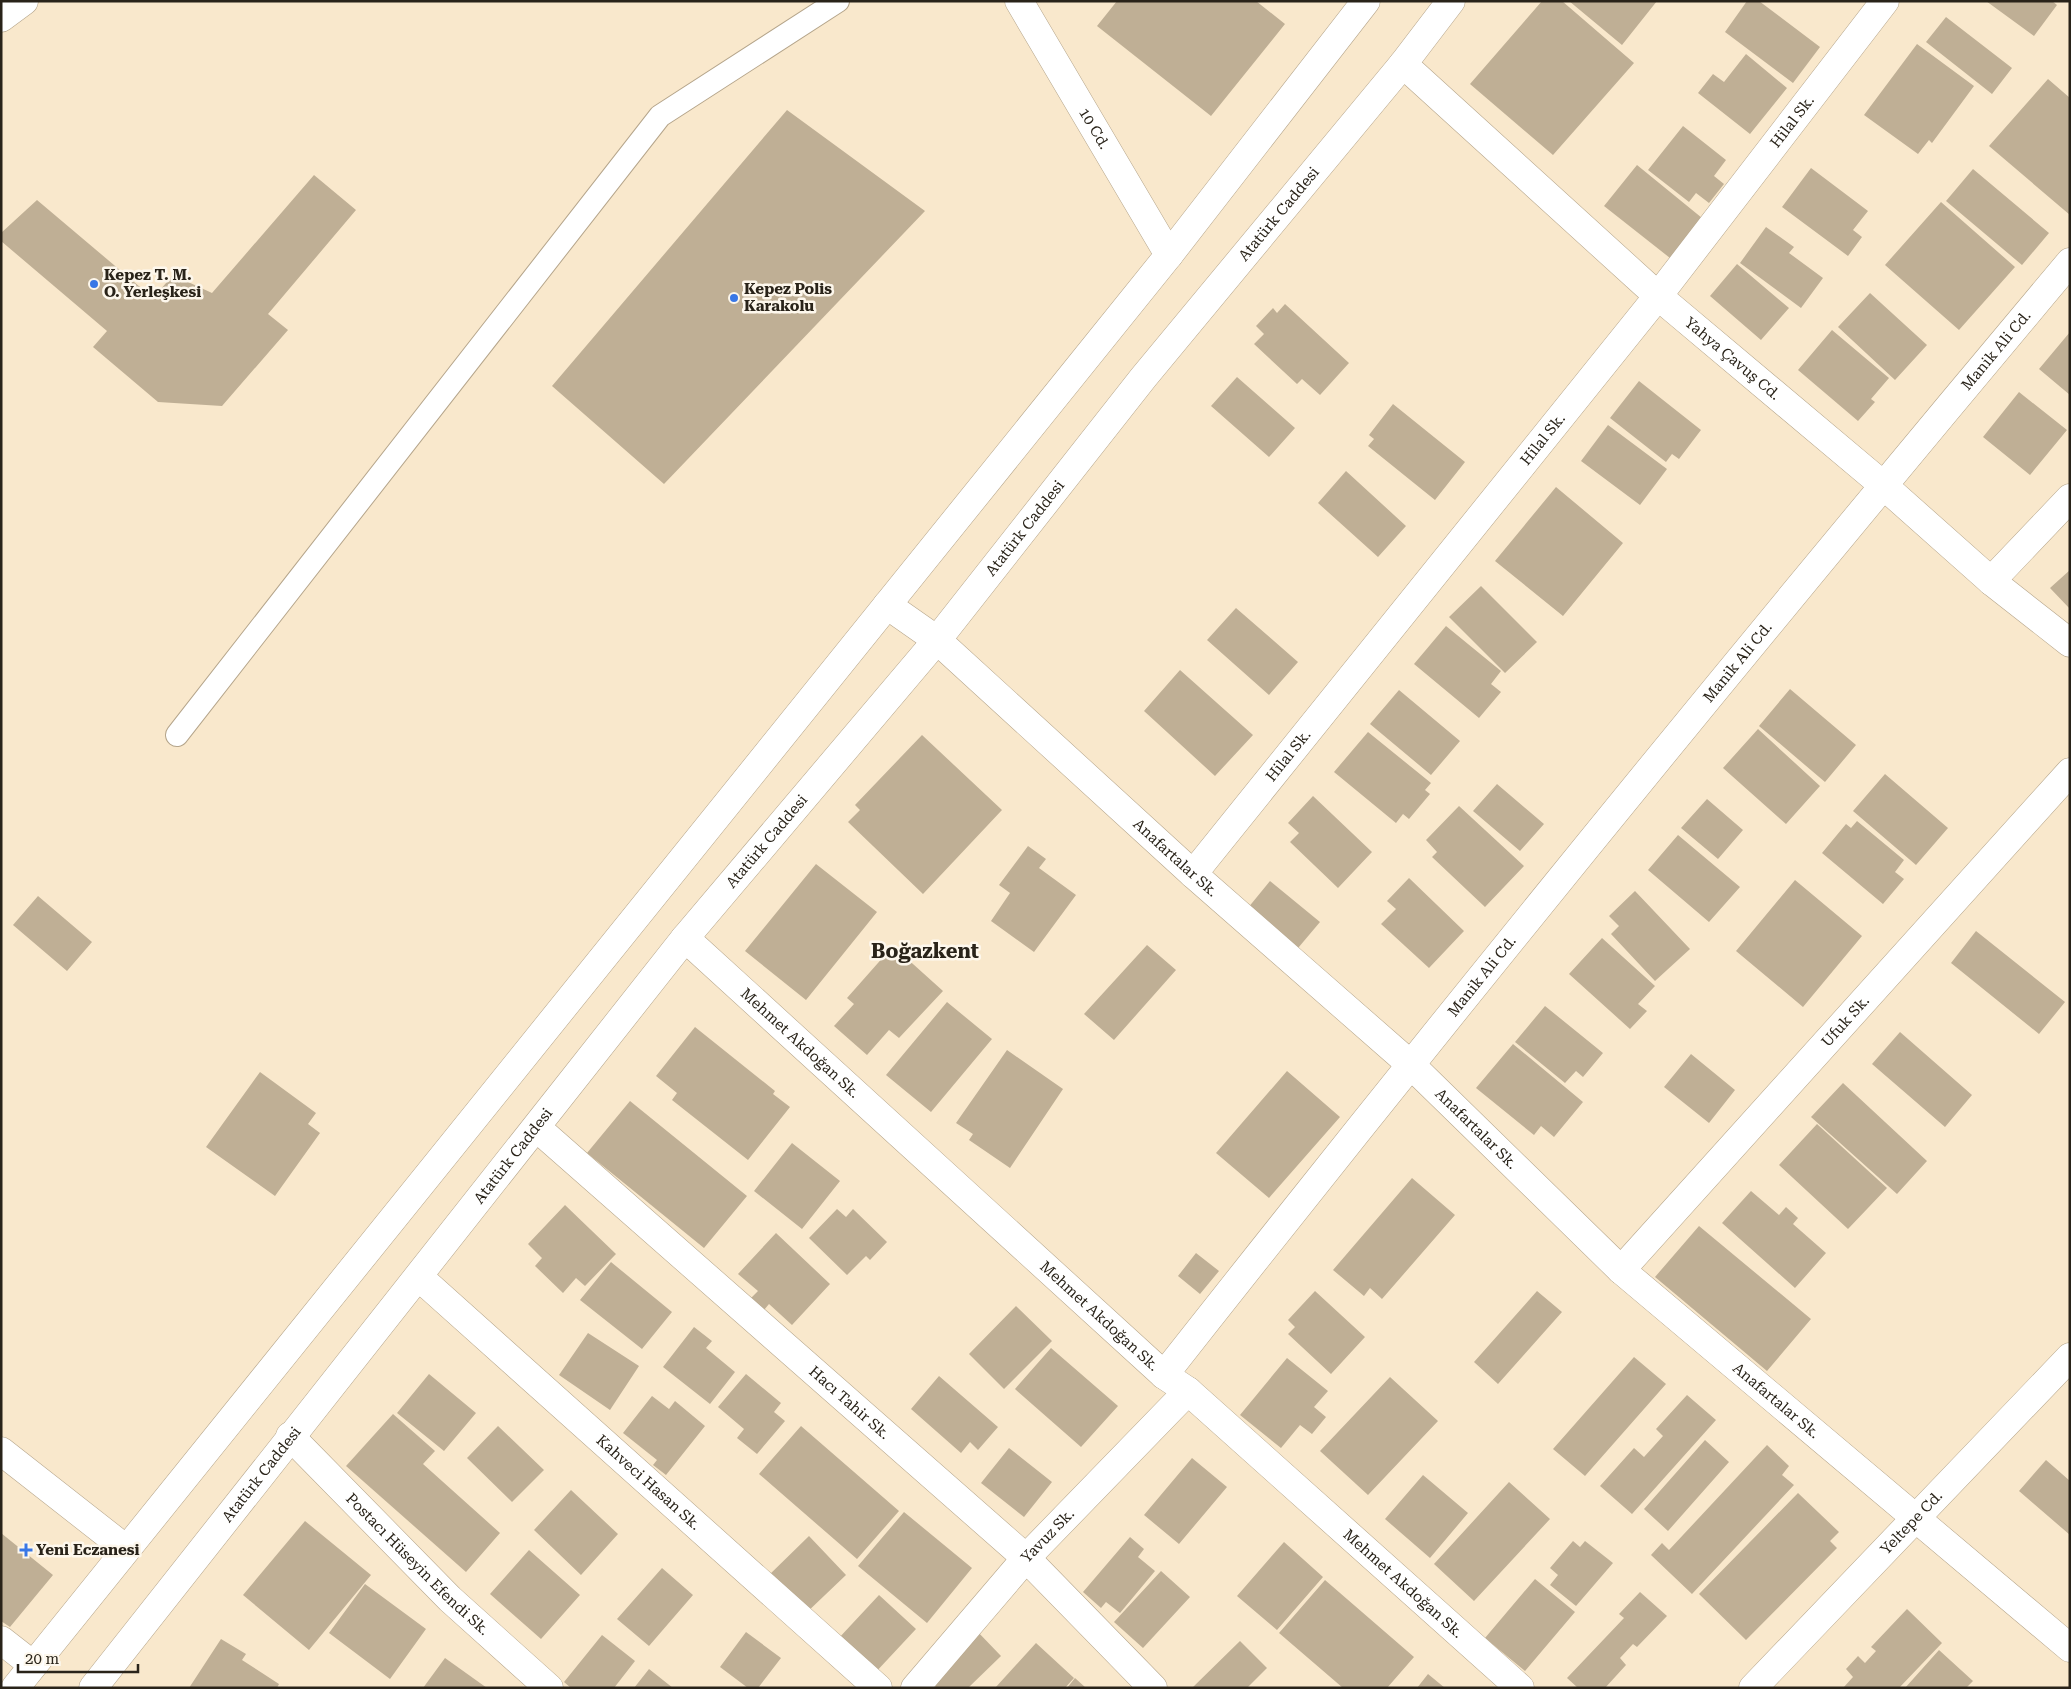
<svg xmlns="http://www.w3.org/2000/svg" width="2071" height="1689" font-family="'Roboto Serif',serif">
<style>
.building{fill:#bfaf95}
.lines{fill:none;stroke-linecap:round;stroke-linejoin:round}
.service-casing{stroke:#b5a58b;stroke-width:24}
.minor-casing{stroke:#b5a58b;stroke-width:29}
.secondary-casing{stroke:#b5a58b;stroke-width:29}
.service{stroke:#fff;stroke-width:22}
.minor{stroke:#fff;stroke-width:28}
.secondary{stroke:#fff;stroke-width:28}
.poi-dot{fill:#3977e6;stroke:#fdf7ec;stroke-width:2}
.labels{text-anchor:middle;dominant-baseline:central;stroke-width:5;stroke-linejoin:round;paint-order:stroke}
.street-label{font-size:15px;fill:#292319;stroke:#fdf7ec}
.poi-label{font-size:15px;font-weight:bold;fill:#292319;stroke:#fdf7ec;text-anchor:start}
.district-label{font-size:20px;font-weight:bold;fill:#292319;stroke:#fdf7ec}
</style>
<rect width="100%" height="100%" fill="#f9e8cc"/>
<!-- building -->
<path class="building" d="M1117 1H1256L1285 24 1211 116 1097 26Z
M1542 1H1562L1634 63 1553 155 1470 84Z
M1569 1H1657L1622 45Z
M1747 1H1759L1820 47 1793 83 1725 32Z
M1986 1H2052L2057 5 2034 36Z
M1946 17 2012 68 1992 94 1926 42Z
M1917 44 1974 86 1932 143 1929 140 1918 154 1864 115Z
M1746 54 1787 88 1750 134 1698 93 1713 74 1724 82Z
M2048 79 2070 98V215L1989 146Z
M787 110 925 211 664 484 552 386Z
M1683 126 1726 160 1714 176 1724 184 1709 203 1696 193 1689 202 1648 170Z
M1637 165 1702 218 1670 258 1604 206Z
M1811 168 1868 211 1853 230 1862 237 1848 256 1782 207Z
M1973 169 2049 233 2022 265 1946 201Z
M314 175 356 210 268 314 288 330 222 406 158 402 93 347 107 331 1 241V233L37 200 153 298 173 275 212 293Z
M1941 202 2015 267 1959 330 1885 265Z
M1766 227 1794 247 1789 253 1823 278 1801 308 1740 263Z
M1737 264 1789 308 1761 340 1710 296Z
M1870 293 1927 345 1895 380 1838 327Z
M1285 304 1349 363 1320 395 1302 379 1297 384 1254 344 1264 334 1256 326 1273 308 1277 313Z
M1832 330 1889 378 1871 399 1875 402 1858 421 1798 370Z
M2070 332V395L2039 369Z
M1237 377 1295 428 1269 457 1211 406Z
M1639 381 1701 430 1679 459 1672 454 1666 462 1610 418Z
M2019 392 2067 430 2030 475 1983 437Z
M1393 404 1465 462 1435 500 1368 446 1374 439 1369 435Z
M1608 425 1667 469 1640 505 1581 461Z
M1346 471 1406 526 1378 557 1318 503Z
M1556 487 1623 543 1563 616 1495 561Z
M2070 570V609L2050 588Z
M1481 586 1537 642 1505 673 1449 617Z
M1236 608 1298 662 1269 695 1207 640Z
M1446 626 1501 671 1491 684 1501 692 1479 718 1414 664Z
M1180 670 1253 735 1215 776 1144 711Z
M1790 689 1856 745 1825 782 1759 726Z
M1399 690 1460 741 1431 775 1370 724Z
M1758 729 1820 786 1786 824 1723 768Z
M1368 732 1431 783 1425 790 1430 794 1409 819 1403 814 1396 823 1334 772Z
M922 735 1002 810 923 894 848 822 860 810 855 805Z
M1885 774 1948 828 1916 865 1853 811Z
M1497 784 1544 824 1520 851 1473 811Z
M1313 796 1372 852 1338 888 1290 842 1299 833 1288 823Z
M1707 799 1743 830 1718 859 1681 828Z
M1459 806 1524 866 1485 907 1432 857 1437 852 1426 840Z
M1857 821 1904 860 1895 872 1904 879 1883 904 1822 853 1846 824 1851 828Z
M1678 835 1740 887 1709 922 1648 870Z
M1028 846 1046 859 1039 868 1076 895 1034 952 991 921 1010 893 999 885Z
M816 864 877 912 806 1000 745 951Z
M1409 878 1464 931 1429 968 1381 924 1396 909 1387 901Z
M1795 880 1862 936 1803 1007 1736 951Z
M1270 881 1320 922 1293 954 1243 914Z
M1635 891 1690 949 1655 981 1611 934 1619 926 1609 916Z
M38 896 92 942 67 971 13 925Z
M1976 931 2065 1002 2039 1034 1951 963Z
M1602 938 1655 986 1638 1004 1647 1011 1630 1029 1569 974Z
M1147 945 1176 970 1114 1040 1084 1014Z
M893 946 943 991 899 1038 889 1030 867 1055 834 1026 854 1004 847 998Z
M947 1002 992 1039 931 1112 886 1075Z
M1545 1006 1603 1053 1583 1077 1576 1071 1565 1083 1515 1042Z
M695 1027 775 1091 773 1094 790 1107 748 1160 672 1100 677 1093 656 1076Z
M1900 1032 1972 1095 1945 1127 1872 1064Z
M1513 1044 1583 1102 1554 1137 1541 1126 1534 1135 1476 1088Z
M1007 1050 1063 1089 1010 1168 969 1140 973 1134 956 1123Z
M1691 1054 1735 1090 1709 1123 1664 1087Z
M1287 1071 1340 1117 1269 1198 1216 1153Z
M260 1072 316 1113 308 1124 320 1133 275 1196 206 1147Z
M1843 1083 1927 1161 1897 1194 1811 1117Z
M630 1101 747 1196 704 1248 587 1153Z
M1817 1124 1887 1188 1848 1229 1779 1165Z
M792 1143 840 1181 802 1229 754 1191Z
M1412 1178 1455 1215 1382 1299 1370 1288 1364 1296 1333 1270Z
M1751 1191 1779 1215 1786 1207 1798 1218 1793 1224 1826 1253 1795 1288 1722 1223Z
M565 1205 616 1254 585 1286 576 1278 563 1293 535 1266 542 1258 528 1244Z
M837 1209 846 1217 853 1209 887 1242 870 1260 866 1256 847 1275 809 1238Z
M1699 1226 1811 1319 1767 1371 1655 1277Z
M776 1233 830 1284 792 1325 769 1304 764 1310 751 1298 758 1291 738 1274Z
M1196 1253 1219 1271 1200 1294 1178 1276Z
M611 1262 672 1312 642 1349 580 1300Z
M1315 1291 1365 1337 1331 1374 1288 1334 1295 1327 1288 1320Z
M1537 1291 1562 1312 1498 1384 1474 1362Z
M1016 1306 1052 1341 1004 1389 969 1354Z
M694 1327 712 1341 706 1348 735 1372 710 1404 663 1367Z
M588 1333 639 1366 610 1410 559 1375Z
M1051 1348 1118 1406 1081 1447 1015 1389Z
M1634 1357 1666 1384 1585 1476 1553 1449Z
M1287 1358 1328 1391 1314 1407 1326 1417 1312 1434 1300 1425 1281 1448 1240 1415Z
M429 1374 476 1413 444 1451 397 1413Z
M746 1374 781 1403 774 1412 785 1421 757 1454 737 1438 744 1429 718 1407Z
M939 1376 998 1427 978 1450 970 1442 961 1453 911 1409Z
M1390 1377 1438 1421 1368 1495 1320 1451Z
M1687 1395 1716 1420 1632 1514 1600 1486 1634 1448 1644 1457 1663 1436 1656 1429Z
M652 1396 669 1409 675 1401 705 1426 666 1475 653 1465 657 1460 623 1433Z
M393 1414 435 1451 423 1464 500 1533 466 1572 346 1466Z
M498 1426 544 1470 512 1502 467 1458Z
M801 1426 899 1511 857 1559 759 1474Z
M1705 1440 1729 1462 1668 1531 1644 1509Z
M1767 1445 1789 1466 1782 1475 1794 1485 1692 1594 1651 1555 1662 1543 1669 1550Z
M1009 1448 1052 1482 1024 1517 981 1483Z
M1192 1458 1227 1487 1179 1544 1144 1515Z
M2046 1460 2070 1481V1535L2019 1491Z
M1423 1475 1468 1513 1430 1558 1385 1519Z
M1509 1482 1550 1519 1474 1601 1434 1564Z
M571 1490 618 1534 581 1575 534 1530Z
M1798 1493 1839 1532 1830 1541 1837 1548 1746 1640 1699 1594Z
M904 1512 972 1568 927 1623 858 1566Z
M305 1521 371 1575 309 1650 243 1595Z
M1 1533 53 1575 10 1627 1 1621Z
M809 1536 846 1575 803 1616 766 1578Z
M1130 1537 1144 1549 1138 1557 1155 1571 1120 1613 1106 1602 1101 1608 1083 1592Z
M1573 1541 1580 1547 1585 1541 1613 1563 1576 1606 1550 1585 1558 1575 1550 1568Z
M1284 1542 1323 1577 1277 1630 1237 1596Z
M529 1550 580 1595 541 1639 490 1594Z
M662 1568 693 1595 649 1646 617 1619Z
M1161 1571 1190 1597 1143 1648 1114 1622Z
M1535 1579 1575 1612 1525 1671 1485 1638Z
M1325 1580 1414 1657 1387 1688H1343L1279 1633Z
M365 1584 426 1629 390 1679 329 1633Z
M1640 1592 1667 1616 1637 1647 1633 1644 1620 1658 1626 1665 1605 1688H1578L1567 1678 1624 1618 1619 1614Z
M879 1595 916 1629 874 1674 838 1639Z
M1907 1609 1942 1643 1899 1688H1843L1853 1677 1846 1669 1858 1656 1865 1663 1876 1651 1871 1647Z
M976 1630 1001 1656 968 1688H937L927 1678Z
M746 1632 781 1658 758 1688H748L720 1667Z
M602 1635 635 1661 614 1688H571L564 1682Z
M221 1639 246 1654 242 1660 279 1684 277 1688H189Z
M1240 1641 1267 1668 1247 1688H1192Z
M1036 1643 1074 1678 1065 1688H995Z
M1939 1650 1973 1681 1966 1688H1905Z
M445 1658 487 1688H423Z
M649 1669 673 1688H634Z
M1428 1674 1445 1688H1417Z
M1075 1678 1086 1688H1067Z"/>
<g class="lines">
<defs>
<path id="service" d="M177 735 660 116 838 1"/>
<g id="minor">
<path id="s1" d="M1019 1 1169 255"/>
<path d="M1 18 24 1"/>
<path id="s2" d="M1403 64 1658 296 1883 485 1991 581 2070 643"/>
<path d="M1991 581 2070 498"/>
<path id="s3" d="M1193 874 1658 296 1885 1"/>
<path id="s4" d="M685 938 1164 1375 1188 1391 1520 1688"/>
<path id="s5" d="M537 1128 1026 1558 1153 1688"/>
<path id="s6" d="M1621 1270 2070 772"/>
<path id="s7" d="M419 1277 878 1688"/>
<path id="s8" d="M1164 1375C1460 999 1762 629 2070 262"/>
<path id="s9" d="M290 1436 450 1599 549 1688"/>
<path d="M1 1451 126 1549"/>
<path d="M1 1640 33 1665"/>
<path id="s10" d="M915 1688 1026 1558 1188 1391"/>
<path id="s11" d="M1753 1688 2070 1357"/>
</g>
<g id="secondary">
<path id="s12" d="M887 605 937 640 1193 874 1410 1064 1621 1270 2070 1648"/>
<path d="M15 1688 1169 255 1366 1"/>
<path id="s13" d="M93 1688 685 938 937 640 1143 378 1403 64 1451 1"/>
</g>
</defs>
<!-- service casing -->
<use href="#service" class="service-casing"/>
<!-- minor casing -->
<use href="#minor" class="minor-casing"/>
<!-- secondary casing -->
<use href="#secondary" class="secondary-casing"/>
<!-- service -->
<use href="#service" class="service"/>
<!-- minor -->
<use href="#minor" class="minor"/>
<!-- secondary -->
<use href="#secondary" class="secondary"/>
</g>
<!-- markers -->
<g class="poi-dot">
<circle cx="94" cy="284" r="5"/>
<circle cx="734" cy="298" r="5"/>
<path d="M23.5 1542.5h5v5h5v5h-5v5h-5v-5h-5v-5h5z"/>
</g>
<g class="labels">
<!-- street labels -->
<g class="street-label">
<text stroke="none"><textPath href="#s3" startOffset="962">Hilal Sk.</textPath></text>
<text stroke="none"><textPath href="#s1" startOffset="148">10 Cd.</textPath></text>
<text stroke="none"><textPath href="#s13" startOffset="1892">Atatürk Caddesi</textPath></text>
<text stroke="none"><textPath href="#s8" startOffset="1320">Manik Ali Cd.</textPath></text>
<text stroke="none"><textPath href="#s2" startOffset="442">Yahya Çavuş Cd.</textPath></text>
<text stroke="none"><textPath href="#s3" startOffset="558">Hilal Sk.</textPath></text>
<text stroke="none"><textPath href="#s13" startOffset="1488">Atatürk Caddesi</textPath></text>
<text stroke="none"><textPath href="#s8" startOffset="915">Manik Ali Cd.</textPath></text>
<text stroke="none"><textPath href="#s3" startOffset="152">Hilal Sk.</textPath></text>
<text stroke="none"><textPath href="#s13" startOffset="1082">Atatürk Caddesi</textPath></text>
<text stroke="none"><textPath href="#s12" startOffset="384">Anafartalar Sk.</textPath></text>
<text stroke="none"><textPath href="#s8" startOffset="510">Manik Ali Cd.</textPath></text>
<text stroke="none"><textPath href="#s6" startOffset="335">Ufuk Sk.</textPath></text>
<text stroke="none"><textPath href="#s4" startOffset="156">Mehmet Akdoğan Sk.</textPath></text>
<text stroke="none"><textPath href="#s12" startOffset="789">Anafartalar Sk.</textPath></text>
<text stroke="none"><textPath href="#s13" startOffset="678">Atatürk Caddesi</textPath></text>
<text stroke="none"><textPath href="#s4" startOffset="561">Mehmet Akdoğan Sk.</textPath></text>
<text stroke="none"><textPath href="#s12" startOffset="1194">Anafartalar Sk.</textPath></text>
<text stroke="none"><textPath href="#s5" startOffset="416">Hacı Tahir Sk.</textPath></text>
<text stroke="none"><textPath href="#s13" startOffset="272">Atatürk Caddesi</textPath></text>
<text stroke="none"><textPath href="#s7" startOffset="308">Kahveci Hasan Sk.</textPath></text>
<text stroke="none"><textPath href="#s11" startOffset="229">Yeltepe Cd.</textPath></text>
<text stroke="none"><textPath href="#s10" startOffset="202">Yavuz Sk.</textPath></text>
<text stroke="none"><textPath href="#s9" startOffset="181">Postacı Hüseyin Efendi Sk.</textPath></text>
<text stroke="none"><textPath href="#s4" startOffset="966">Mehmet Akdoğan Sk.</textPath></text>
</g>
<!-- poi labels -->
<g class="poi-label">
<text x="104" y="275">Kepez T. M.<tspan x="104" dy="17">O. Yerleşkesi</tspan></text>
<text x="744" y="289">Kepez Polis<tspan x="744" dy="17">Karakolu</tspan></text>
<text x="36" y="1550">Yeni Eczanesi</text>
</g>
<!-- district labels -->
<g class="district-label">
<text x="925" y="951">Boğazkent</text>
</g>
</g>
<!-- border -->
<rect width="2071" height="1689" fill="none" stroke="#292319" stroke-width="5"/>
<!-- scale -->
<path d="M18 1664v8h120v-8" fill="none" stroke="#292319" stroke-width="2.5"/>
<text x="25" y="1664" font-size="15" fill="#292319" stroke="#fdf7ec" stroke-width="4" paint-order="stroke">20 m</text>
</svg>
